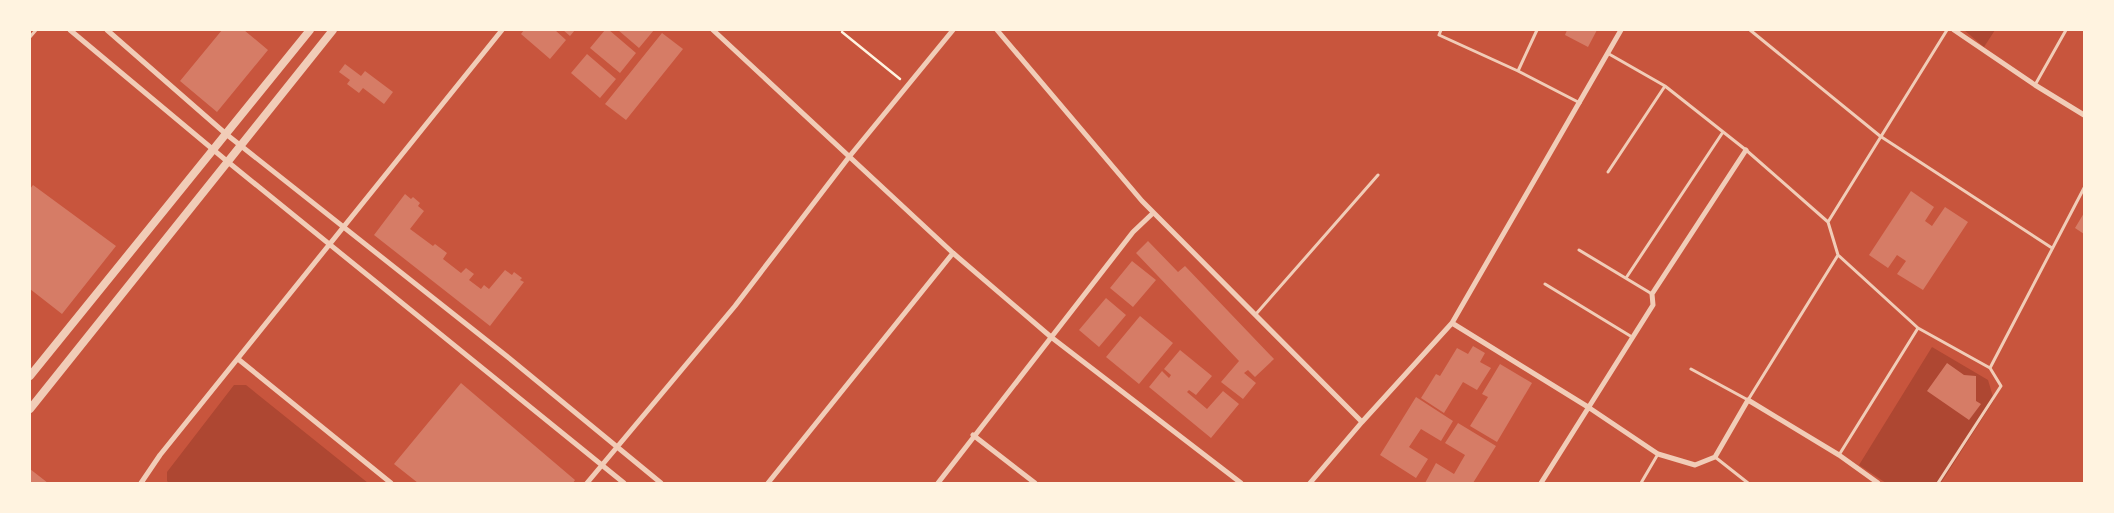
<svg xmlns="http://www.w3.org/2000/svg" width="2114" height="513" font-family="Signika,sans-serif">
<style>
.green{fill:#ae4732}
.building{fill:#d67c66}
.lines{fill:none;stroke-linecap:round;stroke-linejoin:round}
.path{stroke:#fff3e0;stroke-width:2.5}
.service{stroke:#f1ccb7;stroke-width:3}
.minor{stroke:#f1ccb7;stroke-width:5}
.tertiary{stroke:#f1ccb7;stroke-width:8}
</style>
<rect width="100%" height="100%" fill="#c8553d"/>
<!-- green -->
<path class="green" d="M1964 30H1995L1984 47Z
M1932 347 1988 380 1994 400 1941 483H1886L1859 465Z
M234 385H246L368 483H169L167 481V472Z"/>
<!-- building -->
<path class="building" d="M222 30H244L268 50 217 112 180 81Z
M524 30H555L566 40 550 59 521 34Z
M563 30H575L570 36Z
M605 30H609L636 53 620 73 590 48Z
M618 30H654L639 48Z
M1567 30H1597L1588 47 1565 35Z
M662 33 683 49 626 120 605 104Z
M587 54 616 79 600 98 571 73Z
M345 64 361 76 365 71 393 92 384 104 363 88 359 93 347 84 350 80 339 72Z
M33 185 116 246 62 314 30 289V189Z
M1911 191 1934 207 1925 221 1932 226 1945 207 1968 222 1923 290 1897 274 1906 261 1897 255 1888 268 1869 255Z
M405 194 411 199 413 197 420 203 418 206 424 211 410 229 433 246 435 244 447 253 443 259 461 273 466 268 474 274 469 280 481 289 484 285 489 289 505 270 512 275 514 272 522 278 520 280 524 282 490 326 374 235Z
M2084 213V234L2075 228Z
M1148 241 1178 272 1185 266 1274 359 1255 377 1248 370 1244 373 1256 383 1243 399 1221 382 1239 361 1136 253Z
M1132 261 1156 280 1133 307 1110 288Z
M1106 298 1126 315 1099 347 1079 330Z
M1140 316 1173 343 1139 384 1106 357Z
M1473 346 1485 353 1480 362 1491 368 1477 390 1463 382 1444 413 1421 398 1436 374 1440 376 1457 348 1468 354Z
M1180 350 1212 376 1196 395 1189 390 1187 392 1207 409 1223 391 1239 404 1211 438 1149 387 1162 371 1169 378 1171 375 1164 369Z
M1947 363 1964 375 1976 376V401L1981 404 1969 420 1927 391Z
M1500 364 1532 383 1497 442 1470 426 1488 397 1482 394Z
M461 383 575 480 573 483H418L394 464Z
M1416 397 1453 421 1441 441 1421 429 1409 447 1428 459 1416 478 1380 455Z
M1458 423 1496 446 1473 483H1425L1436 463 1454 474 1465 455 1445 443Z
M30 469 48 483H30Z"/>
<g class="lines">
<!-- path -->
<path class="path" d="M842 32 900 79"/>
<!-- service -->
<path class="service" d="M1441 30 1439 35 1518 71 1580 103
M1750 30 1880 136 2052 248
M30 37 36 30
M1609 54 1665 86 1746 150 1828 222
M1518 71 1537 30
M2035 85 2066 30
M1608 172 1665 86
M1579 250 1652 294
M1838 255 1918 328 1990 368 2001 386 1938 483
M1626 278 1723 132
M1545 284 1632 337
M1256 314 1378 175
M1990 368 2084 188
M1691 369 1748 400 1838 255 1828 222 1947 30
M1839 455 1918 328
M1715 457 1748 483
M1641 483 1658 454"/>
<!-- minor -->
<path class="minor" d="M70 30 228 162 624 483
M107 30 226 134 509 358 661 483
M713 30 953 253 1051 337 1241 483
M997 30 1142 201 1362 422
M1954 30 2035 85 2084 115
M1452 323 1588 407 1658 454 1695 465 1715 457 1748 400 1839 455 1878 483
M238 359 391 483
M973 435 1035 483
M141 483 160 455 502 30
M587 483 735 306 849 157 953 30
M768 483 953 253
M938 483 1133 232 1153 213
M1310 483 1362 422 1452 323 1621 30
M1541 483 1653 305 1652 294 1746 150"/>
<!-- tertiary -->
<path class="tertiary" d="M30 376 310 30
M30 409 333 30"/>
</g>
<!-- border -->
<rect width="2114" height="513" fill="none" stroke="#fff3e0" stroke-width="62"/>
</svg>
